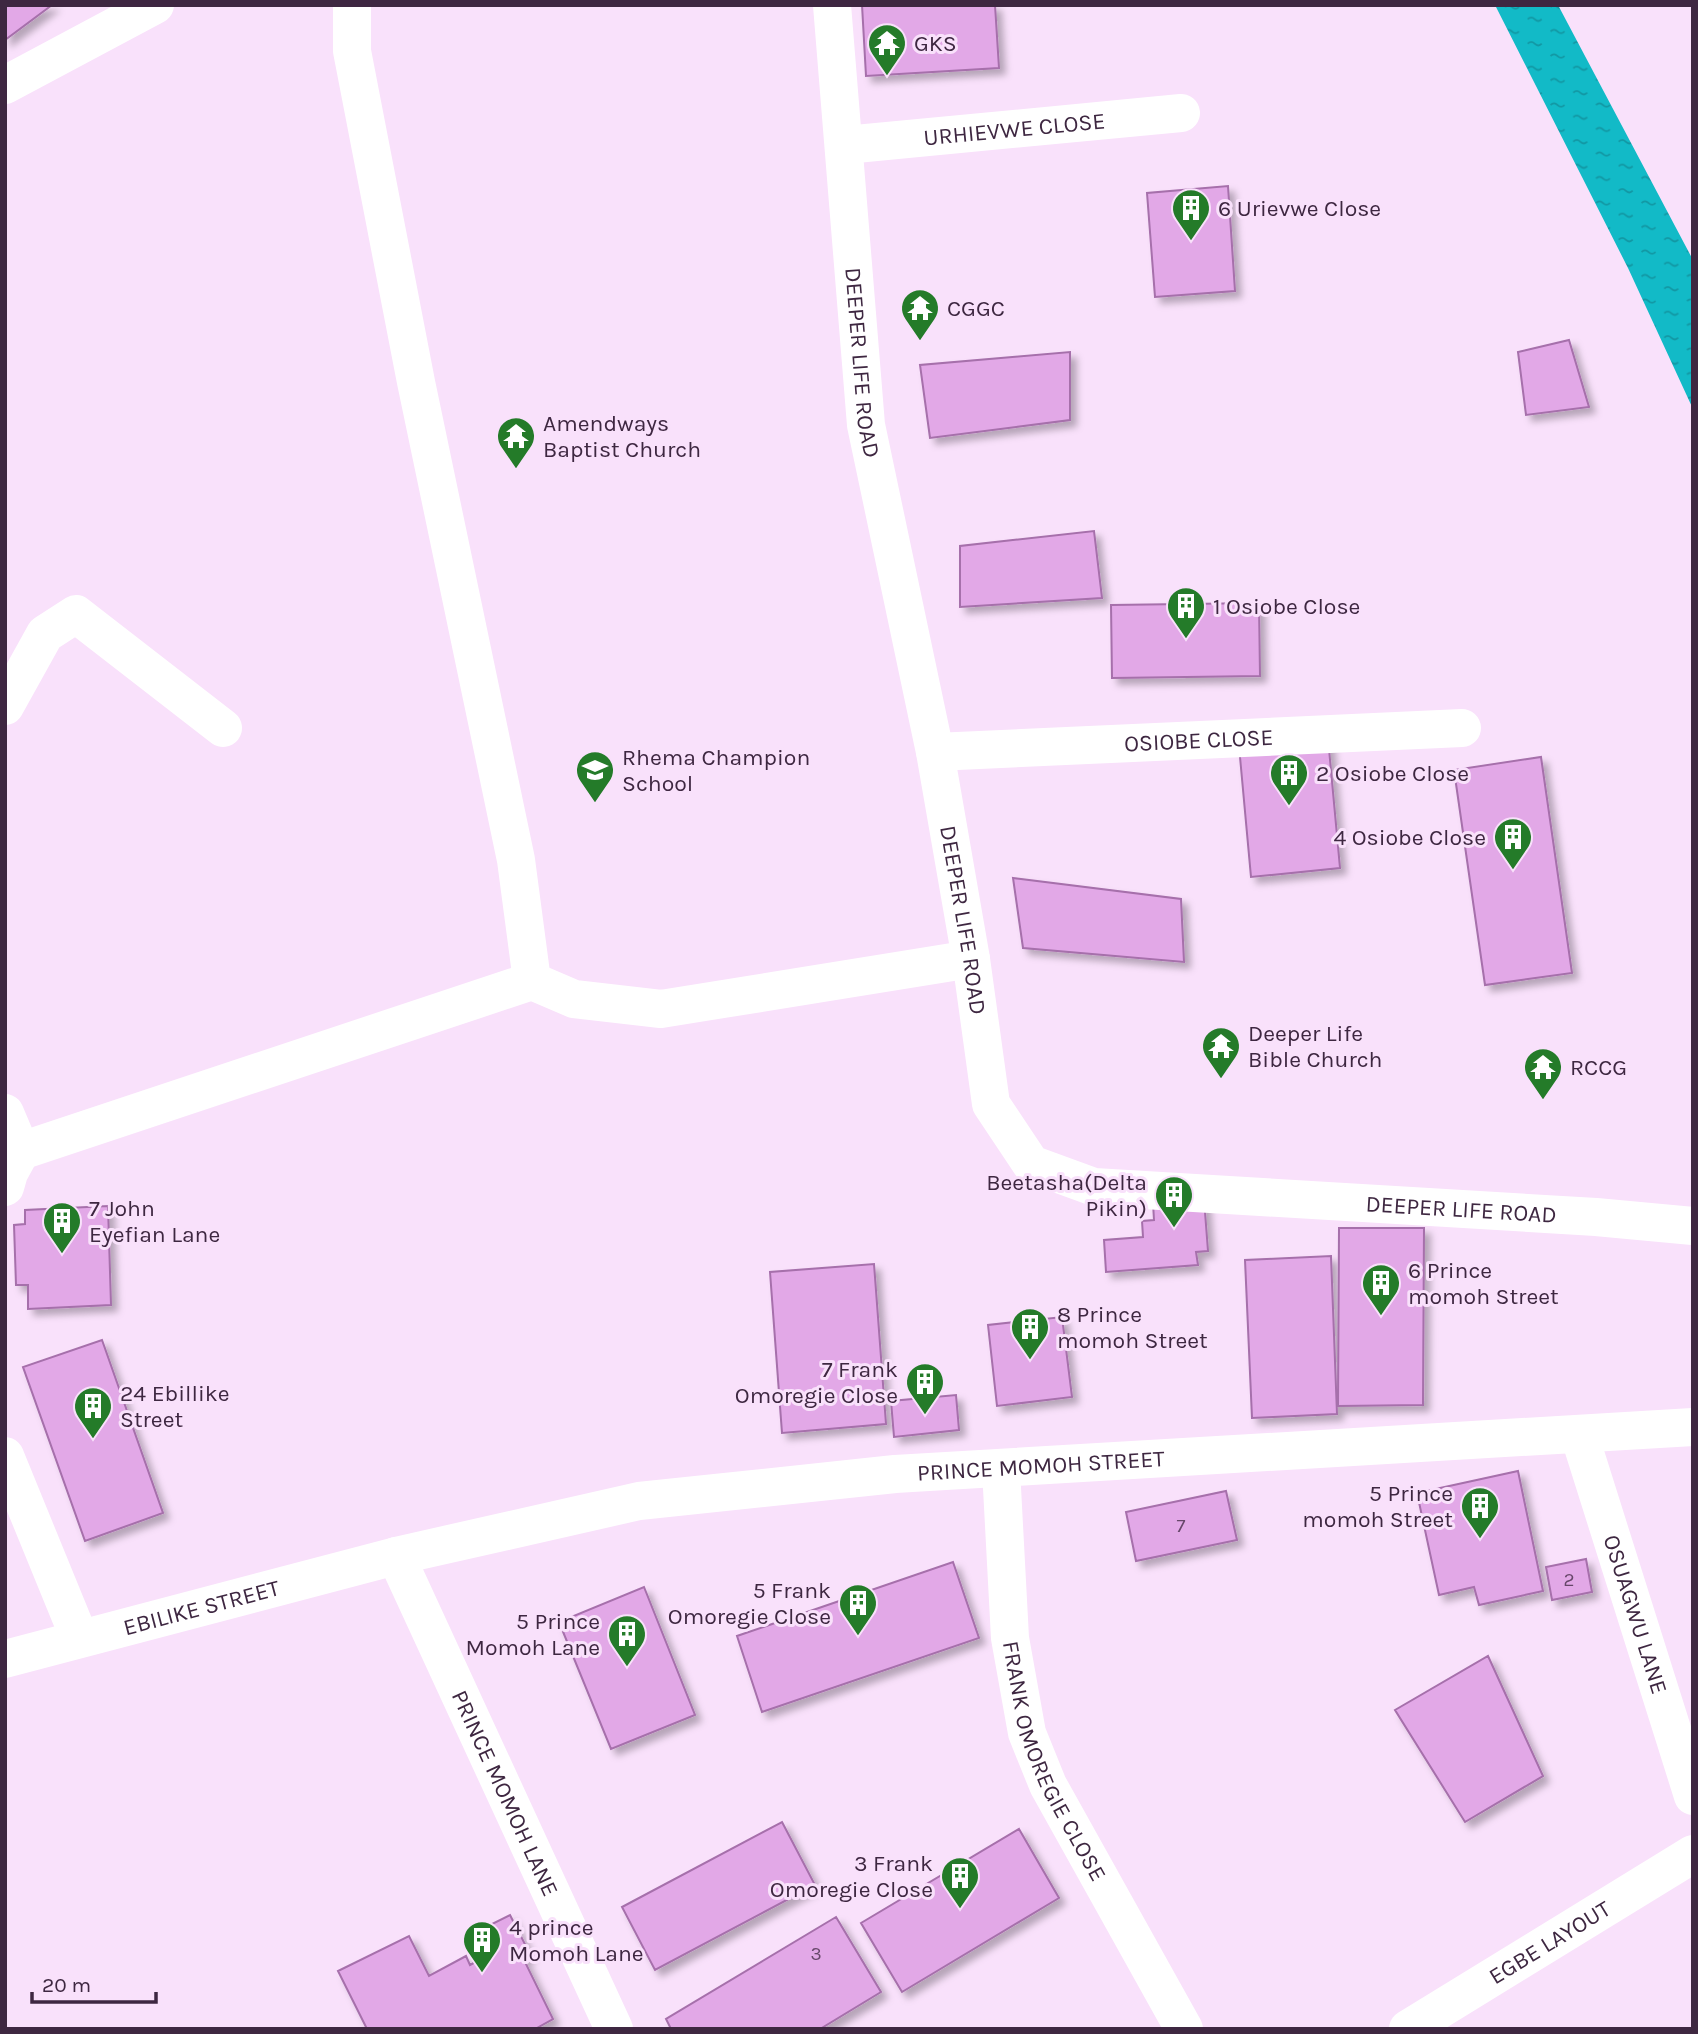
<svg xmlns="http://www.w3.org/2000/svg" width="1698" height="2034" font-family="Karla,sans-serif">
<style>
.water{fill:url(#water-ripples)}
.building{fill:#e2a8e7;stroke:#a66fab;stroke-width:2;filter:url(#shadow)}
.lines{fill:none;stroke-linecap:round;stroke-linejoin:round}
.minor{stroke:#fff;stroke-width:38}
.labels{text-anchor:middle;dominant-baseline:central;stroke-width:6;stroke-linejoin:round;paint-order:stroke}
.number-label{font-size:19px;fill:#67476a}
.poi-label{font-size:23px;fill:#3e2741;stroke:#f9e1fb;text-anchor:start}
.street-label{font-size:23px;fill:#3e2741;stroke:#f9e1fb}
</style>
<defs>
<pattern id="water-ripples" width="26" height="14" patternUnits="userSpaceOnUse" patternTransform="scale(1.75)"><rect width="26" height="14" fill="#12bac7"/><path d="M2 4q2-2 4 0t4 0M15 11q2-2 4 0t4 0" fill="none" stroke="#1297a3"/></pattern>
<filter id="shadow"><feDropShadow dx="6" dy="6" stdDeviation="3.5" flood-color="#0004"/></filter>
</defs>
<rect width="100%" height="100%" fill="#f9e1fb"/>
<!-- water -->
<path class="water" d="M1495 5H1558L1693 260V409L1628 268Z"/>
<!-- building -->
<path class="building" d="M5 5H52L5 40Z
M862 5H995L999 68 866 76Z
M1228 186 1235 291 1155 297 1147 193Z
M1569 340 1589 407 1526 415 1518 352Z
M1070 352V420L930 438 920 365Z
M1094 531 1102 598 960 607V546Z
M1259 603 1260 676 1112 678 1111 605Z
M1328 738 1340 868 1251 877 1239 746Z
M1541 757 1572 973 1485 985 1454 770Z
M1013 878 1181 899 1184 962 1023 948Z
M1204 1199 1208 1251 1196 1252 1198 1265 1106 1272 1104 1240 1143 1237 1142 1221 1154 1220 1153 1203Z
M108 1206 111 1305 28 1309V1285H16L14 1225 25 1224V1210Z
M1339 1228H1424L1423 1405 1338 1406Z
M1331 1256 1337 1414 1252 1418 1245 1260Z
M874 1264 886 1424 782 1433 770 1272Z
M1062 1317 1072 1397 997 1406 988 1325Z
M102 1340 163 1513 85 1541 23 1367Z
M956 1395 959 1430 894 1437 891 1401Z
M1518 1471 1543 1591 1479 1605 1474 1587 1439 1595 1417 1493Z
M1226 1491 1237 1540 1136 1561 1126 1512Z
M1586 1559 1592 1592 1552 1600 1546 1567Z
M953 1562 979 1638 762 1712 737 1636Z
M644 1587 695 1715 611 1749 559 1622Z
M1488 1656 1543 1776 1465 1822 1395 1710Z
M782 1822 815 1885 655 1970 622 1907Z
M1019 1829 1059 1898 902 1992 861 1923Z
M510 1915 530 1954 523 1958 553 2019 535 2029H367L338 1971 409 1936 429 1976 466 1956 470 1965 492 1953 480 1930Z
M836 1917 881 1992 820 2029H671L666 2019Z"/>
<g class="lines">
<!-- minor -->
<g class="minor">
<path d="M352 5V51L416 382 516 860 532 981"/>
<path id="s1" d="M832 5 866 425 935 752 971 959 991 1104 1031 1164 1094 1187 1596 1217 1693 1226"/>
<path d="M5 85 155 5"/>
<path id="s2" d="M845 145 1181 113"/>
<path d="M5 706 45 634 76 614 223 728"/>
<path id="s3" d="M935 752 1462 728"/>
<path d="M5 1113 21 1151"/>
<path d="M5 1187 9 1173 21 1151 532 981 574 999 661 1009 971 959"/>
<path id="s4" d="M1579 1434 1693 1796"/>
<path d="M5 1456 79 1637"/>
<path id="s5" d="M1001 1469 1010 1638 1027 1733 1048 1785 1184 2029"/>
<path id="s6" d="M396 1556 614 2029"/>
<path id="s7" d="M5 1659 396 1556 639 1501 895 1474 1693 1427"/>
<path id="s8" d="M1408 2029 1693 1854"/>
</g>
</g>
<!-- icons -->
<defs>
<symbol id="temple-pin" viewBox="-11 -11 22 30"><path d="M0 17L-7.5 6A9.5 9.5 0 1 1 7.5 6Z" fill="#247b29" stroke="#f9e1fb"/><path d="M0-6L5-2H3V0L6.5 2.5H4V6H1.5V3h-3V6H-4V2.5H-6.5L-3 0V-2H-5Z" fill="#fff"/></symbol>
<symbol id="building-pin" viewBox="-11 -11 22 30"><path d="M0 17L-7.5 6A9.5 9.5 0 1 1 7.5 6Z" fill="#247b29" stroke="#f9e1fb"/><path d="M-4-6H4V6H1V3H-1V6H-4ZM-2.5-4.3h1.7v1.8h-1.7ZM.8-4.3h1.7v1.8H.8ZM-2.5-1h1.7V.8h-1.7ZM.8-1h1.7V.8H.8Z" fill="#fff"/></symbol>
<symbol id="school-pin" viewBox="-11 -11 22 30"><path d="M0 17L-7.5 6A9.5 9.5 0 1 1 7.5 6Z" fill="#247b29" stroke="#f9e1fb"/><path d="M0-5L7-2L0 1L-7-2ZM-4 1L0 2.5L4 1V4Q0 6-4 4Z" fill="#fff"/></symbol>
</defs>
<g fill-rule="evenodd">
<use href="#temple-pin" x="865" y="21" width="44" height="60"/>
<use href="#building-pin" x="1169" y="186" width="44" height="60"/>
<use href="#temple-pin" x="898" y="286" width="44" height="60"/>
<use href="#temple-pin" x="494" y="414" width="44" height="60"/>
<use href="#building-pin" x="1164" y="584" width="44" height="60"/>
<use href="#school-pin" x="573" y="748" width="44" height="60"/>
<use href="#building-pin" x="1267" y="751" width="44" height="60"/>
<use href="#building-pin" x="1491" y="815" width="44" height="60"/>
<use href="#temple-pin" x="1199" y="1024" width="44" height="60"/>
<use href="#temple-pin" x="1521" y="1045" width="44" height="60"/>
<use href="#building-pin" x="1152" y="1173" width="44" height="60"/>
<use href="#building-pin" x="40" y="1199" width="44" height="60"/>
<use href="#building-pin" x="1359" y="1261" width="44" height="60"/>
<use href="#building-pin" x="1008" y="1305" width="44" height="60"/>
<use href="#building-pin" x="903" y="1360" width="44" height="60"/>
<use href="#building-pin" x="71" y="1384" width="44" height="60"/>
<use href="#building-pin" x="1458" y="1484" width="44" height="60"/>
<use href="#building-pin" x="836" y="1581" width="44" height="60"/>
<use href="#building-pin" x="605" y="1612" width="44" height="60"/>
<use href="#building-pin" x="938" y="1854" width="44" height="60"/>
<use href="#building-pin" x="460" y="1918" width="44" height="60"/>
</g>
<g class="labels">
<!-- number labels -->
<g class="number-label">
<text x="1181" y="1526">7</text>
<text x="1569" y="1580">2</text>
<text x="816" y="1954">3</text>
</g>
<!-- poi labels -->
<g class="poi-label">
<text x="914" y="43">GKS</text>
<text x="1218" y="208">6 Urievwe Close</text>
<text x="947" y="308">CGGC</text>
<text x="543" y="423">Amendways<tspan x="543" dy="26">Baptist Church</tspan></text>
<text x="1213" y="606">1 Osiobe Close</text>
<text x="622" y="757">Rhema Champion<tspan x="622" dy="26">School</tspan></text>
<text x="1316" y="773">2 Osiobe Close</text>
<text x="1486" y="837" text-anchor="end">4 Osiobe Close</text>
<text x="1248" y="1033">Deeper Life<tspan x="1248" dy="26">Bible Church</tspan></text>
<text x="1570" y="1067">RCCG</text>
<text x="1147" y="1182" text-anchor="end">Beetasha(Delta<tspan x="1147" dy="26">Pikin)</tspan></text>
<text x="89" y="1208">7 John<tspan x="89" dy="26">Eyefian Lane</tspan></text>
<text x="1408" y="1270">6 Prince<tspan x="1408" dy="26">momoh Street</tspan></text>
<text x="1057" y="1314">8 Prince<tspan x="1057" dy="26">momoh Street</tspan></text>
<text x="898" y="1369" text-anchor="end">7 Frank<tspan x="898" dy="26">Omoregie Close</tspan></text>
<text x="120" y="1393">24 Ebillike<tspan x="120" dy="26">Street</tspan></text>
<text x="1453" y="1493" text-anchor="end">5 Prince<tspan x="1453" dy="26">momoh Street</tspan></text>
<text x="831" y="1590" text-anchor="end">5 Frank<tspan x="831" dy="26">Omoregie Close</tspan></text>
<text x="600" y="1621" text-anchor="end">5 Prince<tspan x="600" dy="26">Momoh Lane</tspan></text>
<text x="933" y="1863" text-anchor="end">3 Frank<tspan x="933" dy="26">Omoregie Close</tspan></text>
<text x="509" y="1927">4 prince<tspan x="509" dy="26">Momoh Lane</tspan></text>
</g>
<!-- street labels -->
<g class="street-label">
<text stroke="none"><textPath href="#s2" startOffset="170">URHIEVWE CLOSE</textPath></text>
<text stroke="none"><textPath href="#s1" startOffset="359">DEEPER LIFE ROAD</textPath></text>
<text stroke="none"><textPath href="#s3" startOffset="264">OSIOBE CLOSE</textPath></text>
<text stroke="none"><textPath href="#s1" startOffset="926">DEEPER LIFE ROAD</textPath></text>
<text stroke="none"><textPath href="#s1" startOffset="1619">DEEPER LIFE ROAD</textPath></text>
<text stroke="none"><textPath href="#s7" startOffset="1057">PRINCE MOMOH STREET</textPath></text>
<text stroke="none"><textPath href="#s7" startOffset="203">EBILIKE STREET</textPath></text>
<text stroke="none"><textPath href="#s4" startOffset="189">OSUAGWU LANE</textPath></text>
<text stroke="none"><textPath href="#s5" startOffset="301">FRANK OMOREGIE CLOSE</textPath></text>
<text stroke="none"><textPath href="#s6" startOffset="261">PRINCE MOMOH LANE</textPath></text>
<text stroke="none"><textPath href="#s8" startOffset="166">EGBE LAYOUT</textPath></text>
</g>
</g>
<!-- border -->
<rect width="1698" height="2034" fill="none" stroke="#3e2741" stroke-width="14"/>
<!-- scale -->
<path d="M32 1992v10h124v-10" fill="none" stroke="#3e2741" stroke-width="3.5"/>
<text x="42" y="1992" font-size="21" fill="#3e2741" stroke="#f9e1fb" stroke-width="5" paint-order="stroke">20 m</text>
</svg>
